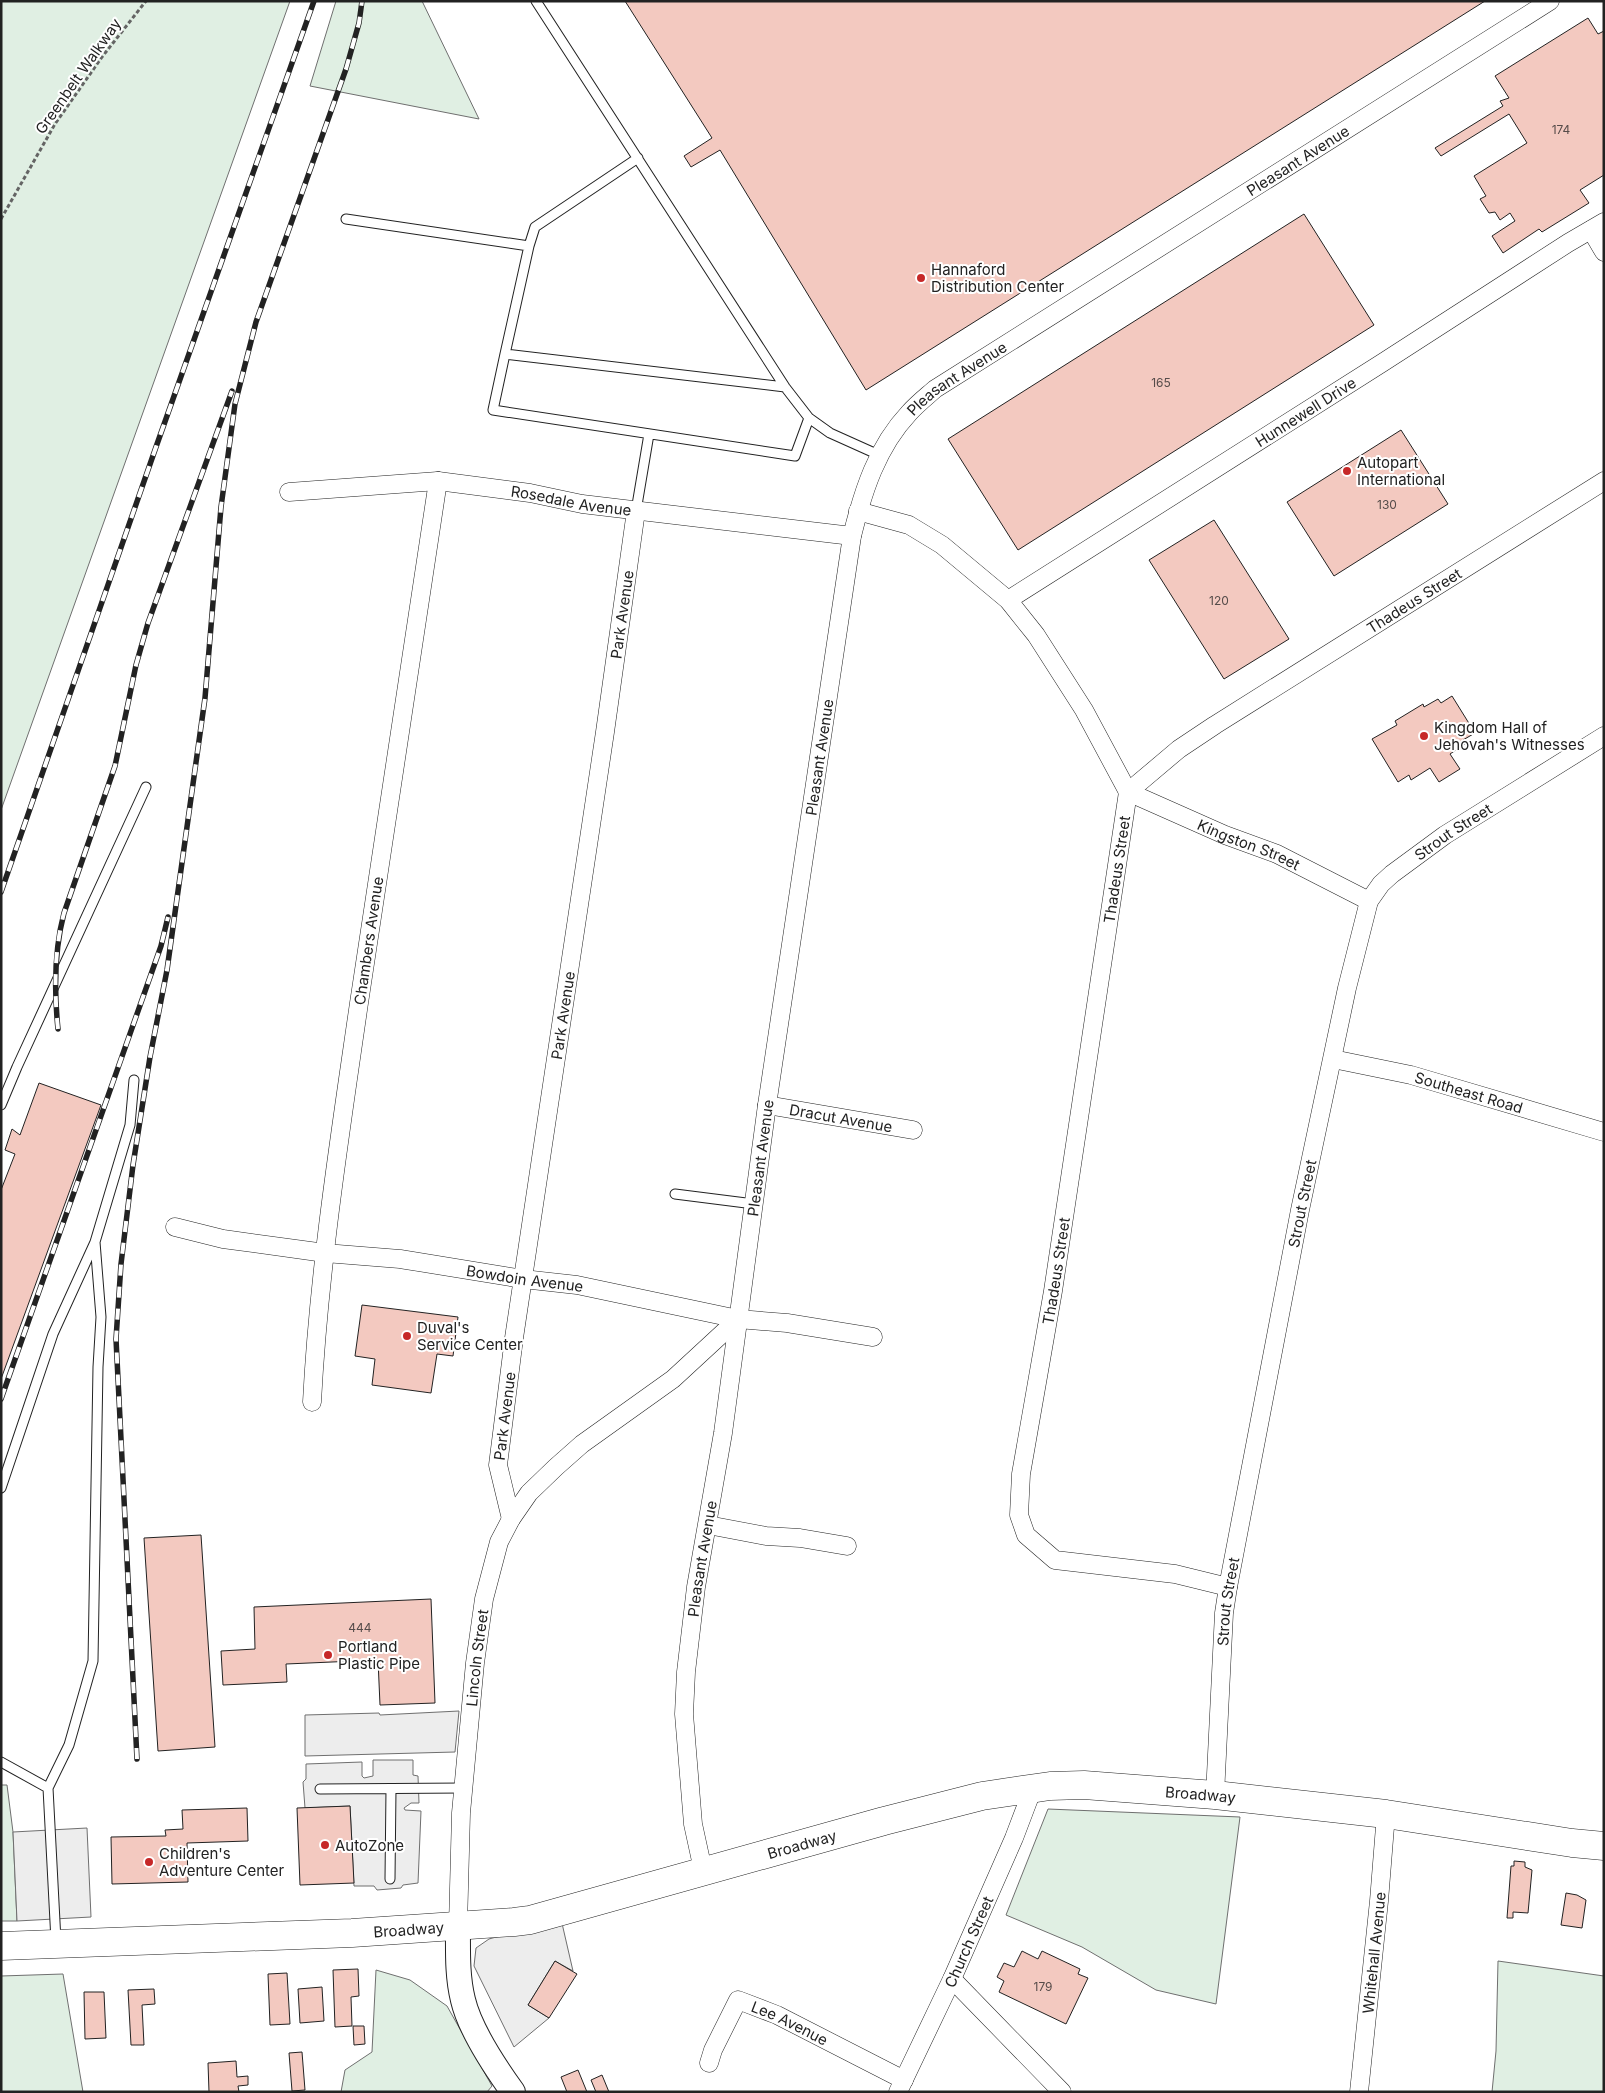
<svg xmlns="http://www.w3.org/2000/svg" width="1605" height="2093" font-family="Inter,sans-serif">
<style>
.green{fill:#e0efe3;stroke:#6f6f6f}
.parking{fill:#ededed;stroke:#6f6f6f}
.building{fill:#f3c9c0;stroke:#222}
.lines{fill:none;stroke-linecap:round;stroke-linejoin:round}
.lane-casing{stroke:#222;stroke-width:11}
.street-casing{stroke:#222;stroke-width:19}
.secondary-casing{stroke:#222;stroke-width:26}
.primary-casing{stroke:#222;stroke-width:29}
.path{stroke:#646464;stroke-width:3;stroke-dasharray:4 2.5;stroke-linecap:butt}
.lane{stroke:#fff;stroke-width:9}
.street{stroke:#fff;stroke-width:18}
.secondary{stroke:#fff;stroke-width:24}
.primary{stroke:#fff;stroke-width:28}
.rail-casing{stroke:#222;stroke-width:5.5}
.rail{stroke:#fff;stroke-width:4;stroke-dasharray:11;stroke-linecap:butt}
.poi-dot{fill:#c62828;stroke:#fff;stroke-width:2}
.labels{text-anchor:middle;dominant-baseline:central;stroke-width:4;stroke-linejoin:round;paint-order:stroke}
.number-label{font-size:12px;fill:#564c4a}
.street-label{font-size:15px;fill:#222;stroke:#fff}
.poi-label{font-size:15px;fill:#222;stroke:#fff;text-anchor:start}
</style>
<rect width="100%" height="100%" fill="#fff"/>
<!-- green -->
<path class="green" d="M1 1H290L1 810Z
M336 1H422L479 119 310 86Z
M1 1785H7L13 1832 17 1921H1Z
M1048 1809 1240 1817 1216 2004 1156 1990 1082 1947 1006 1915Z
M1498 1961 1604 1976V2092H1492L1496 2051Z
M376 1970 410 1980 447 2006 492 2086 487 2092H341L345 2070 372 2052Z
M63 1974 83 2092H1V1976Z"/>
<!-- parking -->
<path class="parking" d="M459 1711 455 1752 305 1756V1715L379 1713 380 1715Z
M373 1760H413V1775L418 1776 419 1803H411L404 1808 405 1810 421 1811 418 1883 403 1885 401 1888 377 1890 374 1886H354L350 1806 305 1808 303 1782 306 1779V1764L362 1762V1776L364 1778 373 1776Z
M87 1828 91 1917 17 1921 13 1832Z
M561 1919 573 1971 555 1961 528 2005 549 2018 514 2047 474 1966 476 1948 489 1939Z"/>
<!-- building -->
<path class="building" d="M625 1H1485L866 390 720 150 691 167 684 156 712 138Z
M1588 18 1598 34 1604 31V175L1580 190 1589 203 1542 232 1539 229 1503 253 1492 236 1515 221 1510 213 1500 220 1495 212 1489 213 1480 199 1486 196 1474 176 1527 143 1509 114 1441 156 1435 148 1503 106 1500 101 1509 98 1495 76Z
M1304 214 1374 325 1018 550 948 439Z
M1401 430 1448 504 1334 576 1287 502Z
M1214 520 1289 639 1224 679 1149 560Z
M1452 696 1475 733 1463 740 1465 744 1450 754 1460 769 1439 782 1430 768 1411 780 1409 775 1398 782 1372 739 1397 725 1395 721 1423 704 1424 707 1438 699 1441 703Z
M39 1083 101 1105 1 1379V1190L15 1154 5 1150 12 1129 20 1135Z
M362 1305 458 1317 453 1356 437 1354 431 1393 372 1385 375 1359 355 1356Z
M201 1535 215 1747 158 1751 144 1538Z
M431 1599 435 1703 380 1705 378 1660 286 1664 287 1682 223 1685 221 1651 255 1649 254 1607Z
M350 1806 354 1883 300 1885 297 1808Z
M247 1808 248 1841 187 1843 188 1882 112 1884 111 1837 166 1836 165 1830 183 1829 182 1810Z
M1514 1861 1525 1862V1867L1532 1870 1528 1913 1513 1912V1918H1507L1511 1866H1514Z
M1566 1893 1577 1895 1586 1900 1582 1928 1561 1925Z
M1022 1951 1038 1959 1042 1951 1080 1969 1078 1974 1088 1978 1066 2024 999 1992 1004 1981 997 1977 1004 1963 1014 1967Z
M555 1961 577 1974 549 2018 528 2005Z
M358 1969 359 1996 351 1997 352 2026 335 2027 333 1970Z
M287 1973 290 2024 270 2025 268 1974Z
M322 1987 324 2021 300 2023 298 1989Z
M154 1989 155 2004 142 2005 144 2045H131L128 1990Z
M84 1992H104L106 2038 85 2039Z
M353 2026H364L365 2044 354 2045Z
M302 2052 305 2090 292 2091 289 2053Z
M236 2061 237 2077 248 2076V2085L238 2086 239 2092H209L208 2063Z
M578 2070 587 2092H567L561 2077Z
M602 2075 609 2092H596L591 2080Z"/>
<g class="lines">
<defs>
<path id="lane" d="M536 1 785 387 809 418 830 433 879 455
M346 219 529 246
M505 354 529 246 535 227 638 158
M785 387 505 354 493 410 795 456 809 418
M636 511 649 434
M1 1105 17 1067 146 787
M675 1194 754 1204
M1 1488 53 1334 95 1242 130 1125 134 1080
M1 1762 48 1788
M320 1789 464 1788
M390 1879 391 1789
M56 1941 48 1788 69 1745 93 1661 98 1367 101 1317 95 1242"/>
<g id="street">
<path d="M1591 230 1604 252"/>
<path id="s1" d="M289 492 438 481 530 493 582 504 852 536"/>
<path id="s2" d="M858 511 909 525 942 545 1008 600 1036 635 1084 710 1128 792 1225 835 1277 854 1369 901"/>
<path id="s3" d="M1008 600 1382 363 1568 243 1604 222"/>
<path id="s4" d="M1333 1059 1411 1075 1604 1132"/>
<path id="s5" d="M767 1105 913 1130"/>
<path id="s6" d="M175 1227 223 1239 325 1253 400 1259 523 1279 577 1285 738 1319 787 1323 873 1337"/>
<path id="s7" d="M312 1402C319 1268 340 1135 359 1003 384 829 411 655 438 481"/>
<path id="s8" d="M511 1519 498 1465 514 1338 605 732 636 511"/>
<path d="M708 1525 766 1536 800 1538 847 1546"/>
<path id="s9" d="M1228 1587 1175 1574 1055 1560 1026 1535 1019 1515 1021 1474 1053 1291 1128 792 1179 749 1215 725 1604 481"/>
<path id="s10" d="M1215 1795 1224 1613 1228 1587 1300 1210 1347 988 1369 901 1381 884 1392 874 1445 835 1604 736"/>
<path id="s11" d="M703 1870 693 1824 684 1714 686 1672 696 1587 723 1433 767 1105 852 536C863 491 877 447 909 413 917 404 926 397 935 389L1550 1"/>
<path id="s12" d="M458 1926 461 1813 475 1663 484 1599 499 1542 511 1519 529 1493 556 1467 582 1444 673 1379 738 1319"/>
<path d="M952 1979 1062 2092"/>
<path id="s13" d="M709 2063 713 2050 738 2000 777 2015 904 2080"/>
<path id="s14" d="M898 2092 952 1979 1014 1838 1033 1788"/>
<path id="s15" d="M1359 2092 1379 1901 1386 1814"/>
</g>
<path id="secondary" d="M458 1926C458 1951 457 1976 463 2000 470 2030 495 2067 513 2092"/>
<g id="primary">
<path id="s16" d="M1 1946 352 1933 514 1922 530 1920 884 1821 982 1796 1050 1786 1084 1785 1215 1795 1386 1814 1572 1843 1604 1846"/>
</g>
</defs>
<!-- lane casing -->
<use href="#lane" class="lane-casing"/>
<!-- street casing -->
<use href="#street" class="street-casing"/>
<!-- secondary casing -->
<use href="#secondary" class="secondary-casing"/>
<!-- primary casing -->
<use href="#primary" class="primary-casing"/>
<!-- path -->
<path class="path" d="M1 219 55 124 102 57 146 1"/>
<!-- lane -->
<use href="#lane" class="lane"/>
<!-- street -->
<use href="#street" class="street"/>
<!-- secondary -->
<use href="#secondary" class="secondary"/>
<!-- primary -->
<use href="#primary" class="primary"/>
<defs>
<path id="rail" d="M1 892 156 447 314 1
M58 1029C54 990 54 951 64 913L115 766 136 665 148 623 232 391
M1 1399 161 946 168 917
M137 1759 116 1339 121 1264 133 1165 150 1057 167 970 205 698 221 507 235 404 256 322 346 69 359 23 362 1"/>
</defs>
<!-- rail casing -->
<use href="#rail" class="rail-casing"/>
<!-- rail -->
<use href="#rail" class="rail"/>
</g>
<!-- markers -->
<g class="poi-dot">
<circle cx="921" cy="278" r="5"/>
<circle cx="1347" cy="471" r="5"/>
<circle cx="1424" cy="736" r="5"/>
<circle cx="407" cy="1336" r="5"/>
<circle cx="328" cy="1655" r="5"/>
<circle cx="325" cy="1845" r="5"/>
<circle cx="149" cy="1862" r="5"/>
</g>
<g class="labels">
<!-- number labels -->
<g class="number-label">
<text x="1561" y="129">174</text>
<text x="1161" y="382">165</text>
<text x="1387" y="504">130</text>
<text x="1219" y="600">120</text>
<text x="360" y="1627">444</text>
<text x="1043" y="1986">179</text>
</g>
<!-- street labels -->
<g class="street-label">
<text transform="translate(78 76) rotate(-55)">Greenbelt Walkway</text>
<text stroke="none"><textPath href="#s11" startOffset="1949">Pleasant Avenue</textPath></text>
<text stroke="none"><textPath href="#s11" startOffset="1544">Pleasant Avenue</textPath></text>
<text stroke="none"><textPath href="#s3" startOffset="352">Hunnewell Drive</textPath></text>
<text stroke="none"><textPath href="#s1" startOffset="284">Rosedale Avenue</textPath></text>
<text stroke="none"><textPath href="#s9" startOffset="1311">Thadeus Street</textPath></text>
<text stroke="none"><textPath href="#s8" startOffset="915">Park Avenue</textPath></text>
<text stroke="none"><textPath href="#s11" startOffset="1124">Pleasant Avenue</textPath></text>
<text stroke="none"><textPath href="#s10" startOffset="1019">Strout Street</textPath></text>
<text stroke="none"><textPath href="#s2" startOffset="536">Kingston Street</textPath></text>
<text stroke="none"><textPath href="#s9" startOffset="888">Thadeus Street</textPath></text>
<text stroke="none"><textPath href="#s7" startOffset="465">Chambers Avenue</textPath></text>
<text stroke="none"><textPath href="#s8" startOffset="510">Park Avenue</textPath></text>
<text stroke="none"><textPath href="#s4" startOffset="140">Southeast Road</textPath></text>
<text stroke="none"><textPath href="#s5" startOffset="75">Dracut Avenue</textPath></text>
<text stroke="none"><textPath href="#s11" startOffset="719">Pleasant Avenue</textPath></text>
<text stroke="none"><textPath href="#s10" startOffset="599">Strout Street</textPath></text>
<text stroke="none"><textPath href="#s9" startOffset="482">Thadeus Street</textPath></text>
<text stroke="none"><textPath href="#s6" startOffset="354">Bowdoin Avenue</textPath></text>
<text stroke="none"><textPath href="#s8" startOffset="105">Park Avenue</textPath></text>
<text stroke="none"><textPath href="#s11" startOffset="314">Pleasant Avenue</textPath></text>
<text stroke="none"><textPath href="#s10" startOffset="194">Strout Street</textPath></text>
<text stroke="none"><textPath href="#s12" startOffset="269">Lincoln Street</textPath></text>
<text stroke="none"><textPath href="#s16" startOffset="1218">Broadway</textPath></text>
<text stroke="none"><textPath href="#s16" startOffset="812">Broadway</textPath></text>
<text stroke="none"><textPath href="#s16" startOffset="408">Broadway</textPath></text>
<text stroke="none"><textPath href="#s14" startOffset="166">Church Street</textPath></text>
<text stroke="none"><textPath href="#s15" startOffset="140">Whitehall Avenue</textPath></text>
<text stroke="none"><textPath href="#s13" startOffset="126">Lee Avenue</textPath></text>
</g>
<!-- poi labels -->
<g class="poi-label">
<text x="931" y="269">Hannaford<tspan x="931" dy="17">Distribution Center</tspan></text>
<text x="1357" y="462">Autopart<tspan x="1357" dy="17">International</tspan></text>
<text x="1434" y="727">Kingdom Hall of<tspan x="1434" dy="17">Jehovah's Witnesses</tspan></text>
<text x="417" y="1327">Duval's<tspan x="417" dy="17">Service Center</tspan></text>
<text x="338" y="1646">Portland<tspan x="338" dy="17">Plastic Pipe</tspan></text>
<text x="335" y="1845">AutoZone</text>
<text x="159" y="1853">Children's<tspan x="159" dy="17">Adventure Center</tspan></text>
</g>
</g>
<!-- border -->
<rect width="1605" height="2093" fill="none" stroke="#222222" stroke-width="5"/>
</svg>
